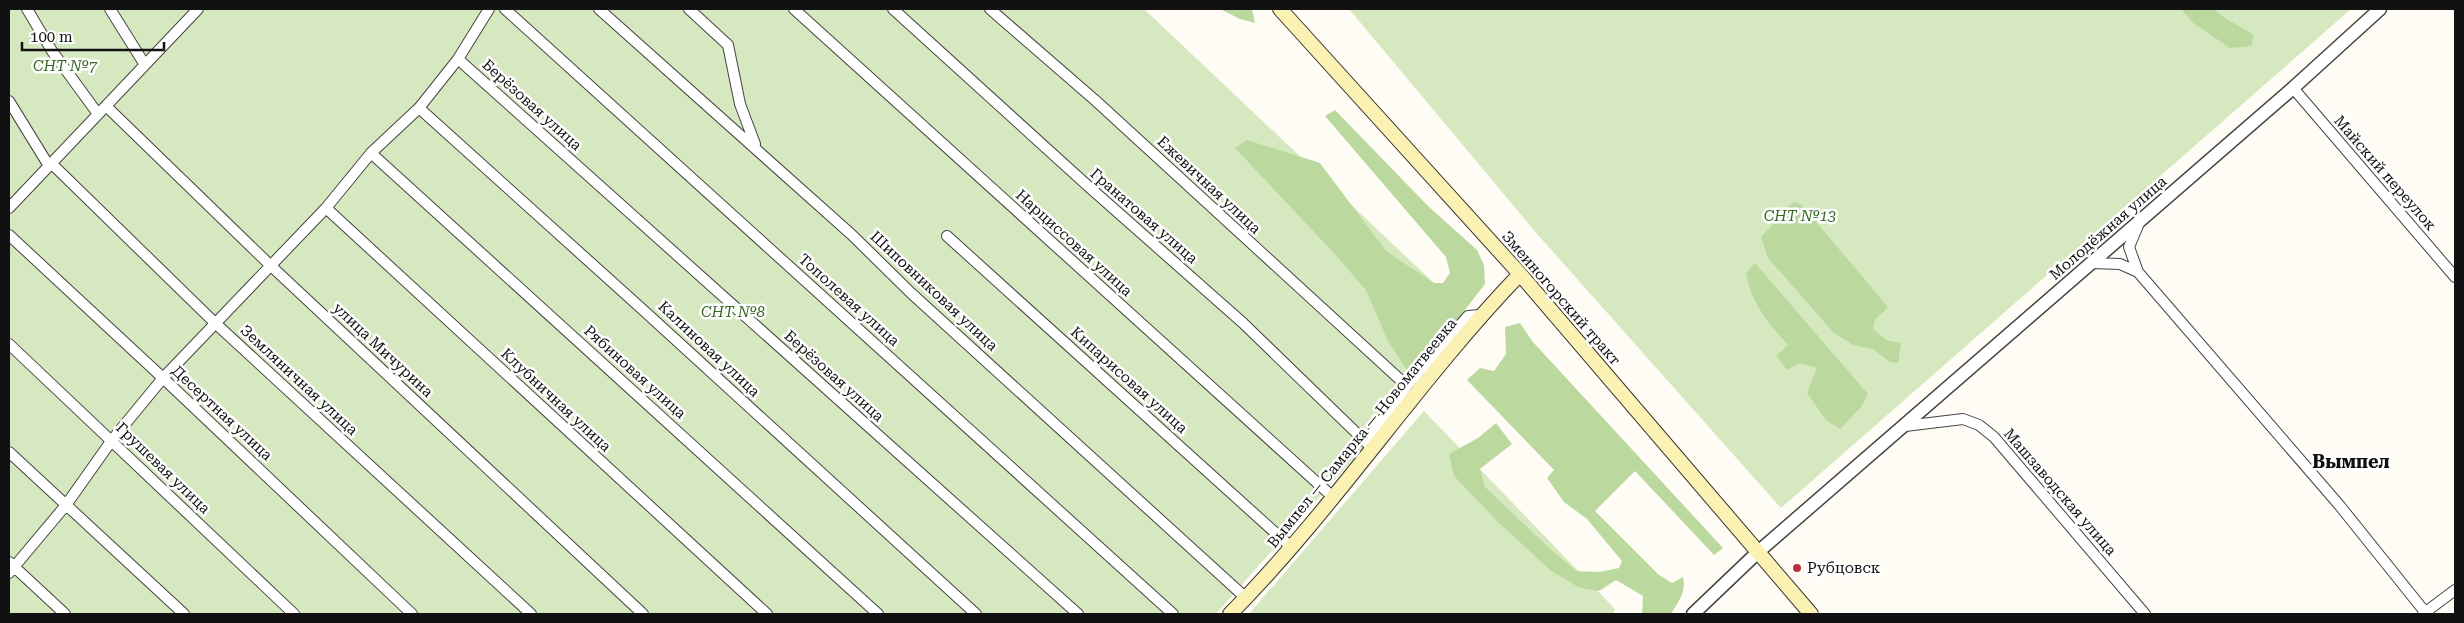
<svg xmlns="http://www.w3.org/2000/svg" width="2464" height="623" font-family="'Roboto Serif',serif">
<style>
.green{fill:#d6e8bf}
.forest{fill:#bbd99f}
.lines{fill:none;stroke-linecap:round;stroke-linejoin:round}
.minor-casing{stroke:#444;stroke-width:12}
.tertiary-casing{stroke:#444;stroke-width:15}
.secondary-casing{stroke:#333;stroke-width:16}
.minor{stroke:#fff;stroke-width:10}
.tertiary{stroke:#fff;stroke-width:12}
.secondary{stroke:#fbf1b3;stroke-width:14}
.poi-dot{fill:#bb2e39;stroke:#fff;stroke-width:2}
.labels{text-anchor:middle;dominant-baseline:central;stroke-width:5;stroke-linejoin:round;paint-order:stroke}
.park-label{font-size:15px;font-style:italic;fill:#336723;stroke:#fff}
.street-label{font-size:15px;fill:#111;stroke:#fff}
.poi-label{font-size:15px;fill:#111;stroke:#fff;text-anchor:start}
.quarter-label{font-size:18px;font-weight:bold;fill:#111;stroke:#fff}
</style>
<rect width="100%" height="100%" fill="#fefcf5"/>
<!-- green -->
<path class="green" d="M9 9H1144L1434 283 1458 308 1368 442 1216 614H9Z
M1349 9H2351L1781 508 1538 235Z
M1424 411 1615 609 1613 614H1249Z"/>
<!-- forest -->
<path class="forest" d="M1220 9H1252L1255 23 1240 19Z
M2181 9H2214L2225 18 2254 35 2251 46 2230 48 2193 23Z
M1335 110 1428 206 1477 250 1484 265 1485 284 1448 332 1410 375 1388 341 1366 290 1331 250 1235 148 1247 140 1320 163 1386 251 1434 283H1443L1450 273 1446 257 1325 116Z
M1793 202 1801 204 1888 307 1875 320 1873 329 1886 340 1901 343 1898 363 1890 362 1873 349 1853 345 1834 333 1768 258 1761 237Z
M1755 263 1868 394 1861 407 1840 429 1826 420 1807 393 1817 368 1799 363 1787 370 1776 356 1788 345C1768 323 1751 303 1746 273Z
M1520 323 1532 341 1723 548 1714 555 1635 471 1595 511 1659 575 1672 583 1683 577C1687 591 1678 602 1671 614H1642L1643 596 1616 580 1599 591 1580 588 1550 570 1498 522 1454 476 1449 454 1478 438 1496 423 1512 444 1480 469 1485 487 1547 546 1576 571 1599 572 1619 568 1622 561 1587 519 1564 502 1547 478 1554 470 1467 380 1480 368 1494 371 1506 354 1505 327Z"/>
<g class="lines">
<defs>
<path id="minor" d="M27 9 52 51 98 114
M110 9 145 65
M505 9 1173 614
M599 9 852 235 911 293 1246 598
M689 9 728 45 740 104 755 144
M794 9 1334 498
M893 9 1088 186 1243 323 1373 449
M990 9 1096 101 1407 386
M458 59 1078 614
M2293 88 2455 277
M9 101 49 166
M106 106 270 265 643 614
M419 108 642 309 976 614
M371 153 878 614
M51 163 214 322 531 614
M9 208 198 9
M326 208 767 614
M2139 223 2129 247 2138 272 2340 506 2425 612
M9 235 163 378 412 614
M947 236 1291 547
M2092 263 2120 264 2138 272
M9 344 294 614
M1905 426 1963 419 1979 425 1994 437 2145 614
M1366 442 1407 386 1468 316 1480 315
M9 452 184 614
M9 562 65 614
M9 573 66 505 112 440 163 378 326 208 371 153 419 108 458 59 489 9
M2423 614 2455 590"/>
<path id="tertiary" d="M1693 614 1758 552 2293 88 2380 9"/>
<path id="secondary" d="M1280 9 1520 274 1811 614
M1230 614C1335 508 1417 381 1520 274"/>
</defs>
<!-- minor casing -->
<use href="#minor" class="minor-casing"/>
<!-- tertiary casing -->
<use href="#tertiary" class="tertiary-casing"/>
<!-- secondary casing -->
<use href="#secondary" class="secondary-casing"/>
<!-- minor -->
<use href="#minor" class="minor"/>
<!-- tertiary -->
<use href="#tertiary" class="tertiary"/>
<!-- secondary -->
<use href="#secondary" class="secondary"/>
</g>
<!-- markers -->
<circle class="poi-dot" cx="1797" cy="568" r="5"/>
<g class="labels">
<!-- park labels -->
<g class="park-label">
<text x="65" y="66">СНТ №7</text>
<text x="1800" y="216">СНТ №13</text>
<text x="733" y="312">СНТ №8</text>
</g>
<!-- street labels -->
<g class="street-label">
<text transform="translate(532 105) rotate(42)">Берёзовая улица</text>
<text transform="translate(2385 173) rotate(49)">Майский переулок</text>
<text transform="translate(1209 185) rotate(43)">Ежевичная улица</text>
<text transform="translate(1144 216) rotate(41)">Гранатовая улица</text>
<text transform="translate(2108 228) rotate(-41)">Молодёжная улица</text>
<text transform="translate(1074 243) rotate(42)">Нарциссовая улица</text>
<text transform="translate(934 291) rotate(43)">Шиповниковая улица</text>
<text transform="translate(1561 298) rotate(49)">Змеиногорский тракт</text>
<text transform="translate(849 300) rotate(42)">Тополевая улица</text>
<text transform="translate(709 349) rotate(43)">Калиновая улица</text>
<text transform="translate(383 350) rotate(43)">улица Мичурина</text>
<text transform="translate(635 372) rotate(42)">Рябиновая улица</text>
<text transform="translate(834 376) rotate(42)">Берёзовая улица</text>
<text transform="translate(299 380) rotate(43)">Земляничная улица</text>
<text transform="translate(1129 380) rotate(42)">Кипарисовая улица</text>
<text transform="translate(556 400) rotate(43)">Клубничная улица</text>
<text transform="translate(222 413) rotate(43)">Десертная улица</text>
<text transform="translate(1362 433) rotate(-51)">Вымпел — Самарка — Новоматвеевка</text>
<text transform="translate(163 468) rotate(44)">Грушевая улица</text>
<text transform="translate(2060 492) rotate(49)">Машзаводская улица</text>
</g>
<!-- poi labels -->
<g class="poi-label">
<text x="1807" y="568">Рубцовск</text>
</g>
<!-- quarter labels -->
<g class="quarter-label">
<text x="2351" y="461">Вымпел</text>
</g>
</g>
<!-- border -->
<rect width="2464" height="623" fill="none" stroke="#111111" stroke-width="20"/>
<!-- scale -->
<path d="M22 42v8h142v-8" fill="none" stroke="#111111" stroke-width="2.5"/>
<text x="30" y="42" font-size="15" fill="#111111" stroke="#ffffff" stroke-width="4" paint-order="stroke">100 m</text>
</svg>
